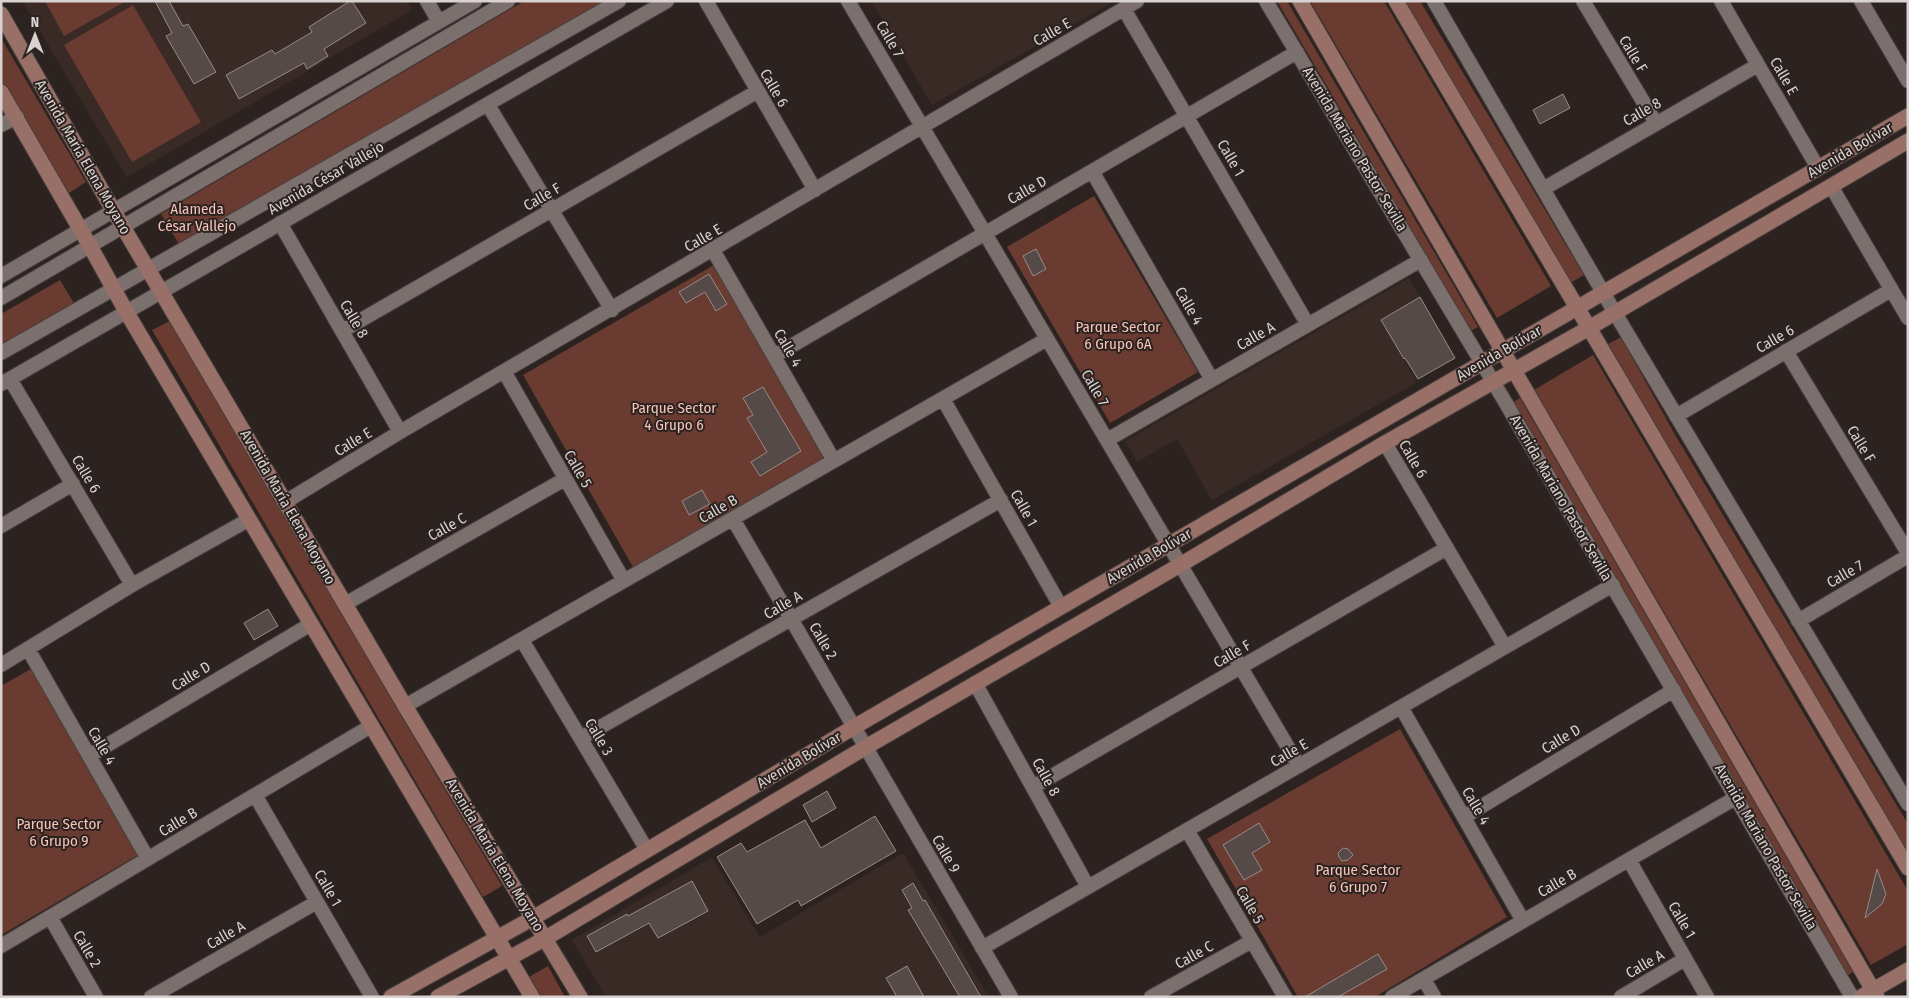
<svg xmlns="http://www.w3.org/2000/svg" width="1909" height="998" font-family="'Fira Sans Condensed',sans-serif">
<style>
.built{fill:#3a2a26}
.green{fill:#6a3b31}
.building{fill:#554a48;stroke:#978b88}
.lines{fill:none;stroke-linecap:round;stroke-linejoin:round}
.street-casing{stroke:#473f3d;stroke-width:16}
.secondary-casing{stroke:#473f3d;stroke-width:17}
.street{stroke:#7c706e;stroke-width:14}
.secondary{stroke:#987068;stroke-width:15}
.labels{text-anchor:middle;dominant-baseline:central;stroke-width:4;stroke-linejoin:round;paint-order:stroke}
.street-label{font-size:15px;fill:#d8d2d0;stroke:#2c2321}
.park-label{font-size:15px;fill:#f6c4b9;stroke:#2c2321}
</style>
<rect width="100%" height="100%" fill="#2c2321"/>
<!-- built -->
<path class="built" d="M22 1H406L412 10 127 177Z
M871 1H1115L932 105Z
M1409 278 1420 297 1381 320 1417 382 1212 500 1177 439 1137 462 1125 441Z
M903 853 989 997H606L572 940 712 857 760 937Z"/>
<!-- green -->
<path class="green" d="M45 1H126L64 36Z
M524 1H609L183 251 161 214Z
M1277 1H1287L1478 327 1469 332 1369 158Z
M1310 1H1384L1551 286 1497 318Z
M1404 1H1420L1584 275 1570 283Z
M133 5 201 122 132 162 64 45Z
M1 38 86 182 69 193 1 80Z
M1094 196 1198 372 1110 423 1007 247Z
M714 265 825 458 633 567 523 375Z
M60 280 75 305 1 349V314Z
M172 320 399 712 502 886 483 897 152 330Z
M1621 337 1674 433 1908 824V856L1608 344Z
M1593 355 1908 891V944L1871 965 1534 390Z
M1520 398 1853 972 1845 977 1510 404Z
M31 669 138 855 1 935V686Z
M1400 729 1507 917 1375 997H1298L1207 839Z
M548 966 565 997H540L529 977Z"/>
<!-- building -->
<path class="building" d="M155 1H169L183 26 188 24 216 72 194 84 166 36 172 33Z
M350 1H352L366 23 324 49 328 56 307 69 304 63 239 99 226 75 272 50 275 54 312 32 309 27Z
M1563 94 1570 108 1540 124 1533 110Z
M1036 249 1046 269 1033 276 1023 256Z
M709 274 727 304 716 311 705 292 686 303 679 292Z
M1420 297 1455 358 1418 379 1405 358 1404 359 1381 320Z
M763 387 801 451 760 476 751 462 767 452 747 418 753 415 743 398Z
M702 490 710 504 689 515 682 501Z
M268 609 278 626 254 640 244 623Z
M827 791 836 808 812 822 803 805Z
M875 816 896 851 801 906 798 900 757 924 717 857 741 843 747 852 805 820 821 848Z
M1259 823 1270 842 1252 853 1262 870 1244 880 1223 845Z
M1343 848 1348 849 1353 855 1348 860 1342 861 1339 857 1338 853Z
M1877 869 1886 894 1882 904 1865 918Z
M692 881 708 911 658 938 649 923 596 952 587 936 627 914 628 916Z
M913 883 923 901 925 900 981 997H960L908 910 912 908 902 890Z
M1378 954 1387 969 1338 997H1305Z
M907 966 924 997H897L886 978Z"/>
<g class="lines">
<defs>
<path id="street" d="M427 1 439 22
M706 1 815 190
M848 1 1299 766
M1266 1 1504 400 1852 997
M1434 1 1615 313 1908 804
M1583 1 1656 123
M1721 1 1818 168
M1861 1 1908 81
M1124 9 1308 325
M488 105 612 310
M1 125 17 117
M1092 171 1212 380
M1831 186 1908 318
M1543 189 1758 65
M280 223 400 432
M713 250 834 461
M1 276 475 1
M1 298 508 1
M342 331 758 91
M1786 351 1908 553
M1 353 619 1
M774 356 1297 52
M505 373 624 581
M10 379 132 585
M1 384 667 1
M943 399 1061 607
M1676 416 1891 290
M1107 440 1421 260
M1385 443 1505 647
M285 502 400 432 1137 1
M733 519 1011 997
M1 526 73 484
M345 604 565 479
M1798 621 1908 556
M522 640 647 850
M28 649 148 859
M1 665 132 585 248 520
M975 683 1088 887
M405 706 1047 339
M1401 707 1523 921
M581 738 1001 500
M89 756 311 624
M1033 787 1447 548
M255 795 372 997
M1464 817 1674 690
M1187 830 1285 997
M1629 860 1707 997
M50 917 96 997
M1 946 371 726
M982 948 1613 585
M1424 979 1434 997
M151 997 317 902
M1151 997 1252 941
M1392 997 1737 797
M1621 997 1685 959"/>
<path id="secondary" d="M1300 1 1877 997
M1396 1 1908 868
M1 14 113 210 405 706 580 997
M1 92 90 246 127 313 532 997
M391 997 533 918 854 727 1908 116
M438 997 546 938 866 747 1180 565 1385 443 1589 328 1908 141
M1861 997 1908 970"/>
</defs>
<!-- street casing -->
<use href="#street" class="street-casing"/>
<!-- secondary casing -->
<use href="#secondary" class="secondary-casing"/>
<!-- street -->
<use href="#street" class="street"/>
<!-- secondary -->
<use href="#secondary" class="secondary"/>
</g>
<g class="labels">
<!-- street labels -->
<g class="street-label">
<text transform="translate(1052 32) rotate(-30)">Calle E</text>
<text transform="translate(890 39) rotate(60)">Calle 7</text>
<text transform="translate(1633 54) rotate(59)">Calle F</text>
<text transform="translate(1784 76) rotate(60)">Calle E</text>
<text transform="translate(774 88) rotate(60)">Calle 6</text>
<text transform="translate(1642 112) rotate(-30)">Calle 8</text>
<text transform="translate(1355 149) rotate(59)">Avenida Mariano Pastor Sevilla</text>
<text transform="translate(1850 150) rotate(-30)">Avenida Bolívar</text>
<text transform="translate(83 157) rotate(60)">Avenida María Elena Moyano</text>
<text transform="translate(1231 158) rotate(60)">Calle 1</text>
<text transform="translate(326 178) rotate(-30)">Avenida César Vallejo</text>
<text transform="translate(1027 190) rotate(-30)">Calle D</text>
<text transform="translate(542 197) rotate(-30)">Calle F</text>
<text transform="translate(703 238) rotate(-30)">Calle E</text>
<text transform="translate(1189 306) rotate(60)">Calle 4</text>
<text transform="translate(354 319) rotate(60)">Calle 8</text>
<text transform="translate(1256 336) rotate(-30)">Calle A</text>
<text transform="translate(1775 339) rotate(-30)">Calle 6</text>
<text transform="translate(788 348) rotate(60)">Calle 4</text>
<text transform="translate(1499 353) rotate(-30)">Avenida Bolívar</text>
<text transform="translate(1095 388) rotate(60)">Calle 7</text>
<text transform="translate(353 442) rotate(-31)">Calle E</text>
<text transform="translate(1861 444) rotate(59)">Calle F</text>
<text transform="translate(1413 459) rotate(60)">Calle 6</text>
<text transform="translate(578 469) rotate(60)">Calle 5</text>
<text transform="translate(86 474) rotate(59)">Calle 6</text>
<text transform="translate(1561 498) rotate(60)">Avenida Mariano Pastor Sevilla</text>
<text transform="translate(288 507) rotate(60)">Avenida María Elena Moyano</text>
<text transform="translate(1024 508) rotate(61)">Calle 1</text>
<text transform="translate(718 509) rotate(-30)">Calle B</text>
<text transform="translate(447 527) rotate(-29)">Calle C</text>
<text transform="translate(1149 556) rotate(-30)">Avenida Bolívar</text>
<text transform="translate(1845 574) rotate(-30)">Calle 7</text>
<text transform="translate(783 605) rotate(-30)">Calle A</text>
<text transform="translate(823 641) rotate(60)">Calle 2</text>
<text transform="translate(1232 654) rotate(-30)">Calle F</text>
<text transform="translate(191 676) rotate(-31)">Calle D</text>
<text transform="translate(599 737) rotate(59)">Calle 3</text>
<text transform="translate(1561 739) rotate(-31)">Calle D</text>
<text transform="translate(102 746) rotate(60)">Calle 4</text>
<text transform="translate(1289 753) rotate(-30)">Calle E</text>
<text transform="translate(799 760) rotate(-31)">Avenida Bolívar</text>
<text transform="translate(1046 777) rotate(61)">Calle 8</text>
<text transform="translate(1476 806) rotate(60)">Calle 4</text>
<text transform="translate(178 822) rotate(-31)">Calle B</text>
<text transform="translate(1766 847) rotate(60)">Avenida Mariano Pastor Sevilla</text>
<text transform="translate(946 854) rotate(60)">Calle 9</text>
<text transform="translate(495 855) rotate(59)">Avenida María Elena Moyano</text>
<text transform="translate(1557 883) rotate(-30)">Calle B</text>
<text transform="translate(328 888) rotate(60)">Calle 1</text>
<text transform="translate(1250 905) rotate(60)">Calle 5</text>
<text transform="translate(1682 920) rotate(60)">Calle 1</text>
<text transform="translate(226 935) rotate(-30)">Calle A</text>
<text transform="translate(87 949) rotate(60)">Calle 2</text>
<text transform="translate(1194 955) rotate(-29)">Calle C</text>
<text transform="translate(1645 964) rotate(-30)">Calle A</text>
</g>
<!-- park labels -->
<g class="park-label">
<text x="197" y="209">Alameda<tspan x="197" dy="17">César Vallejo</tspan></text>
<text x="1118" y="327">Parque Sector<tspan x="1118" dy="17">6 Grupo 6A</tspan></text>
<text x="674" y="408">Parque Sector<tspan x="674" dy="17">4 Grupo 6</tspan></text>
<text x="59" y="824">Parque Sector<tspan x="59" dy="17">6 Grupo 9</tspan></text>
<text x="1358" y="870">Parque Sector<tspan x="1358" dy="17">6 Grupo 7</tspan></text>
</g>
</g>
<!-- border -->
<rect width="1909" height="998" fill="none" stroke="#d8d2d0" stroke-width="5"/>
<!-- north arrow -->
<g transform="translate(35 35)" stroke="#2c2321" stroke-width="4" paint-order="stroke">
<path d="M0-4L9 19L0 12L-9 19Z" fill="#d8d2d0"/>
<text y="-8" font-size="14" font-weight="bold" text-anchor="middle" fill="#d8d2d0">N</text>
</g>
</svg>
